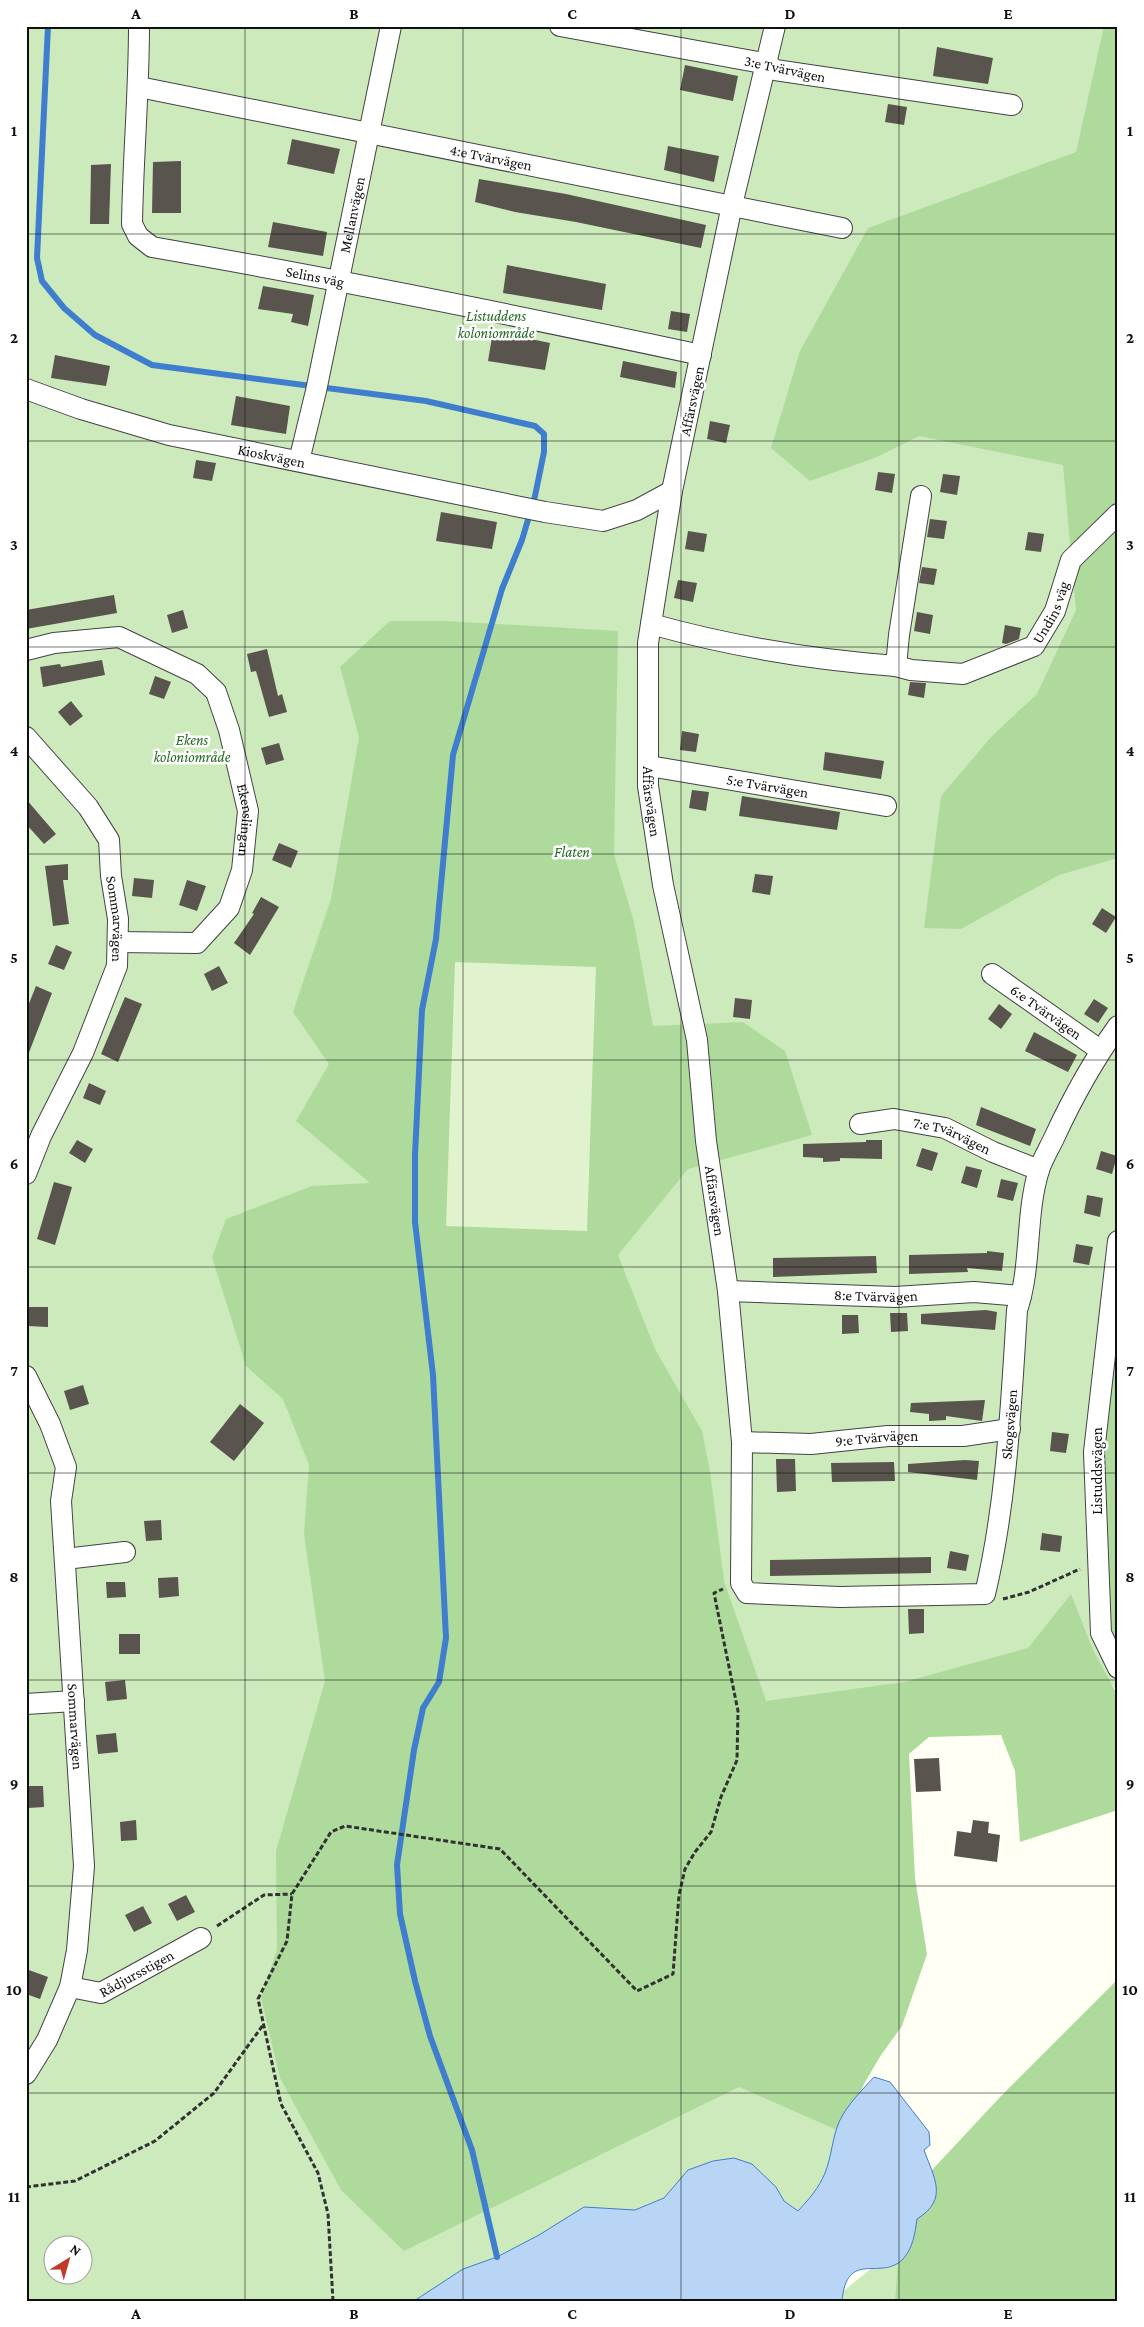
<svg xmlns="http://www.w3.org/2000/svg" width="1144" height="2327" font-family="'Crimson Pro',serif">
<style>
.green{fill:#cdeabc;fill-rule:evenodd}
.forest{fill:#aedb9c}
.pitch{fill:#e0f2ce}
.water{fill:#b8d5f6;stroke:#3f7dce}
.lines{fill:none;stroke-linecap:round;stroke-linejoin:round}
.stream{stroke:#3f7dce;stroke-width:6}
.building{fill:#59544d}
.minor-casing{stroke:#434343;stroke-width:22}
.path{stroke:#323232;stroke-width:3;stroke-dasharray:5 2.5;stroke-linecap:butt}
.minor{stroke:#fff;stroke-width:20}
.grid{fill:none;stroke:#101010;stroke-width:1;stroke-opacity:0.55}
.labels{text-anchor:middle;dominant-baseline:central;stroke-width:5;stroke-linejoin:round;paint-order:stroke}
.street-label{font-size:15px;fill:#101010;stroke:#fff}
.park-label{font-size:15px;font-style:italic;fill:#226a1f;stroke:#fff}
.neatline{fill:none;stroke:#101010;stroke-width:2}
.grid-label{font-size:16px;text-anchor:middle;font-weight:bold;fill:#101010}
</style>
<rect width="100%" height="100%" fill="#fffff4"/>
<!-- green -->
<path class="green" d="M26 26H1118V1691L1108 1681 897 1683 916 1948 797 2259 840 2294 1118 2066V2301H26ZM52 2244H82V2274H52Z"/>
<!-- forest -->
<path class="forest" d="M1104 26H1118V858L1059 875 961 929 924 928 941 796 992 736 1037 694 1076 610 1063 465 919 436 877 457 810 481 771 448 800 351 868 228 1076 152Z
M390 621H447L618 631 614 854 634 922 653 1026 743 1022 785 1051 812 1135 688 1169 618 1255 655 1349 702 1431 710 1471 724 1581 766 1701 904 1682 1028 1648 1071 1594 1093 1650 1118 1696V1810L1020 1842 1015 1771 1001 1735 929 1737 909 1754 915 1878 927 1954 902 2026 881 2055 837 2130 739 2087 404 2251 341 2190 280 2078 261 1998 277 1949 276 1851 325 1681 304 1534 309 1465 283 1399 246 1366 212 1257 226 1219 312 1186 370 1183 296 1121 329 1064 293 1012 331 899 359 737 340 667Z
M1118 1318V1651L1104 1606 1103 1475Z
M1118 1979V2301H895L899 2248 932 2170 1002 2095Z"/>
<!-- pitch -->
<path class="pitch" d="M455 962 596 967 587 1231 446 1226Z"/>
<!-- water -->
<path class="water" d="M874 2077 890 2082 929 2132 930 2145 924 2150C934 2178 949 2199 917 2219 915 2233 913 2248 903 2259 881 2282 847 2248 842 2301H414L463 2269 497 2257 539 2235 584 2207 635 2210 664 2198 688 2170 713 2161 734 2158 752 2164 776 2187 784 2201 798 2211C809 2199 819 2188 825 2173 832 2156 832 2137 840 2120 848 2104 862 2090 874 2077Z"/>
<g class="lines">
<!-- stream -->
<path class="stream" d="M48 26 37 258 42 281 64 308 95 335 152 365 426 401 535 426 544 434V452L535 496 522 540 502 589 453 755 436 939 422 1010 415 1155V1222L433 1375 446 1638 439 1682 423 1708 414 1750 397 1865 400 1914 415 1981 430 2036 472 2150 497 2257"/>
</g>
<!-- building -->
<path class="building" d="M937 47 993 58 988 84 933 76Z
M685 65 738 76 733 101 680 90Z
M888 104 907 107 904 125 885 122Z
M292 139 340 149 334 174 287 164Z
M668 146 719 156 714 182 664 170Z
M181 161V213H152L153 162Z
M111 164 109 224H90L91 165Z
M479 179 566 194 706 225 701 248 576 222 515 212 475 202Z
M273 222 327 232 323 256 268 247Z
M507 265 606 284 602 310 503 293Z
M263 286 314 295 308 326 291 322 293 314 258 309Z
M671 311 690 314 687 332 668 329Z
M493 331 550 343 545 370 488 361Z
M55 355 110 366 106 386 51 378Z
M623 361 677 372 675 388 620 377Z
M236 396 290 406 286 434 231 425Z
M710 421 730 425 726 443 707 439Z
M196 460 216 463 212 481 193 478Z
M878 472 895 474 892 493 875 490Z
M943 474 960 476 957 495 940 492Z
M441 512 497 522 492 549 436 541Z
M930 519 947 521 944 539 927 537Z
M688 531 707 534 704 552 685 549Z
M1028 532 1044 534 1041 552 1025 550Z
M922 567 937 569 934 585 919 583Z
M678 580 697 583 693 602 674 598Z
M114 595 117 613 26 629V610Z
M183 610 188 628 172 633 167 615Z
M917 612 933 615 930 634 914 631Z
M1005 625 1021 628 1019 639 1006 644 1002 643Z
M267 649 278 696 282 694 287 712 269 717 256 671 251 672 247 654Z
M102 660 105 675 43 687 40 667 60 664 61 667Z
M155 676 171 682 164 699 149 694Z
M910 682 926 683 924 698 908 695Z
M71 701 83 716 70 726 58 712Z
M682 731 699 734 696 752 680 750Z
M279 743 284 760 266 765 261 748Z
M825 752 884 761 881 779 823 770Z
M692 790 709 792 706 811 689 808Z
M742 796 840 812 837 830 739 816Z
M26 799 56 834 44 844 26 824Z
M279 843 298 851 291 868 272 860Z
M68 864V880H63L69 924 53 926 45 866Z
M755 874 773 876 770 895 752 892Z
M134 878 154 880 152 898 132 896Z
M187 880 206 886 197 911 179 905Z
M261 897 279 907 250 955 234 943 254 914 252 913Z
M1102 908 1116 917 1106 933 1092 924Z
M56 945 72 952 64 970 48 964Z
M219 966 228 983 212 991 204 974Z
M36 986 52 993 28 1055 26 1011Z
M125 997 142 1004 118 1062 101 1054Z
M735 998 752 1000 750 1019 733 1017Z
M1094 999 1108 1008 1098 1023 1084 1014Z
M999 1004 1012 1014 1001 1029 988 1019Z
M1034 1032 1077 1055 1068 1072 1025 1051Z
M89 1083 106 1091 100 1105 83 1098Z
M981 1107 1036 1129 1030 1146 976 1125Z
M77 1140 93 1149 85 1163 69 1153Z
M866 1140H882V1159L840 1158V1161L823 1162V1158L803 1157V1144L866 1142Z
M922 1148 938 1153 932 1171 916 1166Z
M1101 1151 1117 1156 1112 1174 1096 1169Z
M966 1166 982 1170 977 1188 961 1183Z
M1001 1179 1018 1183 1013 1201 997 1197Z
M54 1182 72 1187 55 1245 37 1239Z
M1087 1195 1103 1198 1100 1217 1084 1213Z
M1076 1244 1093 1247 1089 1265 1073 1262Z
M987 1251 1004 1253 1002 1271 967 1268 968 1272 909 1274V1255L987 1253Z
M876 1256 877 1273 773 1277V1258Z
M28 1307H48V1327L28 1326Z
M986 1310 997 1312 995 1330 921 1324V1314Z
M890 1313H907L908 1331 891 1332Z
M842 1315H858L859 1333 842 1334Z
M83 1385 89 1404 70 1410 64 1391Z
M985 1400 982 1421 946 1416V1420L929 1421V1414L910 1412 911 1403Z
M240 1404 264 1423 234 1461 210 1442Z
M1052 1432 1069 1434 1066 1453 1050 1451Z
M776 1459H795L796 1491 777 1492Z
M965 1460 979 1461 977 1480 908 1472V1464Z
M894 1462 895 1481 832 1482 831 1463Z
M161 1520 162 1540 146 1541 144 1521Z
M1042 1533 1062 1536 1060 1552 1040 1550Z
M950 1551 969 1555 966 1571 947 1568Z
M931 1557V1573L770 1576V1560Z
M178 1577 179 1596 159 1598 158 1578Z
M106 1582H125L126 1597 107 1598Z
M908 1609H924V1633L909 1634Z
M119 1634H140V1654H119Z
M125 1680 127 1699 107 1701 105 1682Z
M116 1733 118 1752 98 1754 96 1735Z
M939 1758 941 1791 916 1792 914 1759Z
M27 1786H43L44 1807 28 1808Z
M136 1820 137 1840 121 1841 120 1822Z
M973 1820 989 1822 988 1833 1000 1835 997 1862 954 1856 957 1831 971 1833Z
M186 1895 195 1912 177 1921 168 1904Z
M143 1906 152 1923 134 1932 125 1915Z
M26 1969 48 1977 40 1999 26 1994Z"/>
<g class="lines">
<defs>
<g id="minor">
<path id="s1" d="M139 26C139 92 133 158 132 224L138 236 152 247C336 279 519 316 701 355"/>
<path d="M560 26 768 64 775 70 1012 105"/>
<path id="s2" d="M775 26 732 205 672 491 648 643V786L663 885 697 1040 706 1141 728 1291 742 1442 741 1583 747 1593 840 1597 985 1594C1007 1501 1011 1405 1017 1310 1032 1266 1025 1215 1039 1170 1043 1158 1050 1147 1055 1136 1073 1097 1093 1061 1118 1026"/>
<path id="s3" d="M139 87 842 228"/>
<path id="s4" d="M26 389 81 409 169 435 545 512 603 521 637 510 672 491"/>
<path id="s5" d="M299 461 316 391 391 26"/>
<path id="s6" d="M651 624C730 646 814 660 896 666L911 670 963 674 1034 646 1055 611 1071 560 1118 514"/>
<path id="s7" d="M26 650 54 643 119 637 197 674 216 692 229 730 248 811 242 870 229 908 197 943 118 942"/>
<path d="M896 666 899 635 921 496"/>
<path id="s8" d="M26 737 88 807 109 840 111 876 118 919 117 966 83 1053 41 1136 26 1174"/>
<path id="s9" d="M649 766 886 806"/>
<path id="s10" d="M992 974 1100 1050"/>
<path id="s11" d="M860 1124 894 1119 945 1128 993 1152 1039 1170"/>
<path d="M1118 1241 1094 1452 1101 1633 1118 1668"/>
<path id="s12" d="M728 1291 895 1297 974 1292 1021 1296"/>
<path id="s13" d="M26 1376 50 1424 66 1467 61 1501 84 1866 77 1950 70 1987 47 2040 26 2074"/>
<path id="s14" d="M742 1442 811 1444 888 1436H963L1010 1429"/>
<path d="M65 1559 125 1552"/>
<path d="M26 1704 74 1701"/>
<path id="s15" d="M70 1987 101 1993 201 1938"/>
</g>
</defs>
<!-- minor casing -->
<use href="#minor" class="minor-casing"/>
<!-- path -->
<path class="path" d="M1003 1599 1029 1592 1080 1569
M217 1926 264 1895 292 1894
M26 2187 75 2181 155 2141 214 2093 263 2025
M333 2301 328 2214 318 2173 281 2104 258 1999 287 1941 292 1894 331 1832 345 1826 500 1849 637 1991 673 1974 679 1895 685 1869 695 1852 711 1832 721 1797 737 1760 738 1711 714 1593 723 1589"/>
<!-- minor -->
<use href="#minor" class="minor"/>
</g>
<!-- grid -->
<path class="grid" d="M245 26V2301M463 26V2301M681 26V2301M899 26V2301M26 234H1118M26 441H1118M26 647H1118M26 854H1118M26 1060H1118M26 1267H1118M26 1473H1118M26 1680H1118M26 1886H1118M26 2093H1118"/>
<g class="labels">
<!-- street labels -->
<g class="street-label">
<text transform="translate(785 69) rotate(12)">3:e Tvärvägen</text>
<text stroke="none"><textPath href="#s3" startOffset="359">4:e Tvärvägen</textPath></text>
<text stroke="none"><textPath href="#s5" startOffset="252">Mellanvägen</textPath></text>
<text stroke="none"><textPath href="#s1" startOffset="395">Selins väg</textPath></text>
<text transform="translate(692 401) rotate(-78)">Affärsvägen</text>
<text stroke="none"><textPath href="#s4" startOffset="255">Kioskvägen</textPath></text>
<text stroke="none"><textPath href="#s6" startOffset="431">Undins väg</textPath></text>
<text stroke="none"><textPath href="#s9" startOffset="120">5:e Tvärvägen</textPath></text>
<text stroke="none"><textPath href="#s2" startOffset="789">Affärsvägen</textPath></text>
<text stroke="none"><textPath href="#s7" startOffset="339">Ekenslingan</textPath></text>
<text stroke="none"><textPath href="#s8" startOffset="212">Sommarvägen</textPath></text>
<text stroke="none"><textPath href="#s10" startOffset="66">6:e Tvärvägen</textPath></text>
<text stroke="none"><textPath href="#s11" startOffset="95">7:e Tvärvägen</textPath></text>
<text stroke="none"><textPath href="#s2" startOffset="1194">Affärsvägen</textPath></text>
<text stroke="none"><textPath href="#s12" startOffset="148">8:e Tvärvägen</textPath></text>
<text stroke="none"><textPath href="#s2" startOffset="1999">Skogsvägen</textPath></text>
<text stroke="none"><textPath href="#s14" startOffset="135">9:e Tvärvägen</textPath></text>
<text transform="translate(1097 1471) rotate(-90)">Listuddsvägen</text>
<text stroke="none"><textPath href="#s13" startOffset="360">Sommarvägen</textPath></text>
<text stroke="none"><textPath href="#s15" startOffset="72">Rådjursstigen</textPath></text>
</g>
<!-- park labels -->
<g class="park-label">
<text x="496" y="316">Listuddens<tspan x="496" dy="17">koloniområde</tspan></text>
<text x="192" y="740">Ekens<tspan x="192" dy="17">koloniområde</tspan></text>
<text x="572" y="852">Flaten</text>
</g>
</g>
<!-- border -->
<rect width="1144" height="2327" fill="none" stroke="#ffffff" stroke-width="55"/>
<!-- north arrow -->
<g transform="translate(68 2260) rotate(37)"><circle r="24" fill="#ffffff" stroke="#9f9f9f"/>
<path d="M0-4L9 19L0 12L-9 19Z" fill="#c23927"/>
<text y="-8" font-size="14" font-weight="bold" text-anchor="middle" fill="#101010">N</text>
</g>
<rect x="28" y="28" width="1088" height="2272" class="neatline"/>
<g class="grid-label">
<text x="136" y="19">A</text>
<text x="354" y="19">B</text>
<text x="572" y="19">C</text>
<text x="790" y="19">D</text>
<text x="1008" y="19">E</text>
<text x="14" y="136">1</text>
<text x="1130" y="136">1</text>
<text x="14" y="343">2</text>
<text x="1130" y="343">2</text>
<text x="14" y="550">3</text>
<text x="1130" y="550">3</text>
<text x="14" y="756">4</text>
<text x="1130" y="756">4</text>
<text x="14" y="963">5</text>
<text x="1130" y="963">5</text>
<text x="14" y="1169">6</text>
<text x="1130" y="1169">6</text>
<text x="14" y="1376">7</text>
<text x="1130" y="1376">7</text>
<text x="14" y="1582">8</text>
<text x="1130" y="1582">8</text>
<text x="14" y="1789">9</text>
<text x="1130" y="1789">9</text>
<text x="14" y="1995">10</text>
<text x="1130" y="1995">10</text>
<text x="14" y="2202">11</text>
<text x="1130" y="2202">11</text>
<text x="136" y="2319">A</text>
<text x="354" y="2319">B</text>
<text x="572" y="2319">C</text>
<text x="790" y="2319">D</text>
<text x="1008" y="2319">E</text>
</g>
</svg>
